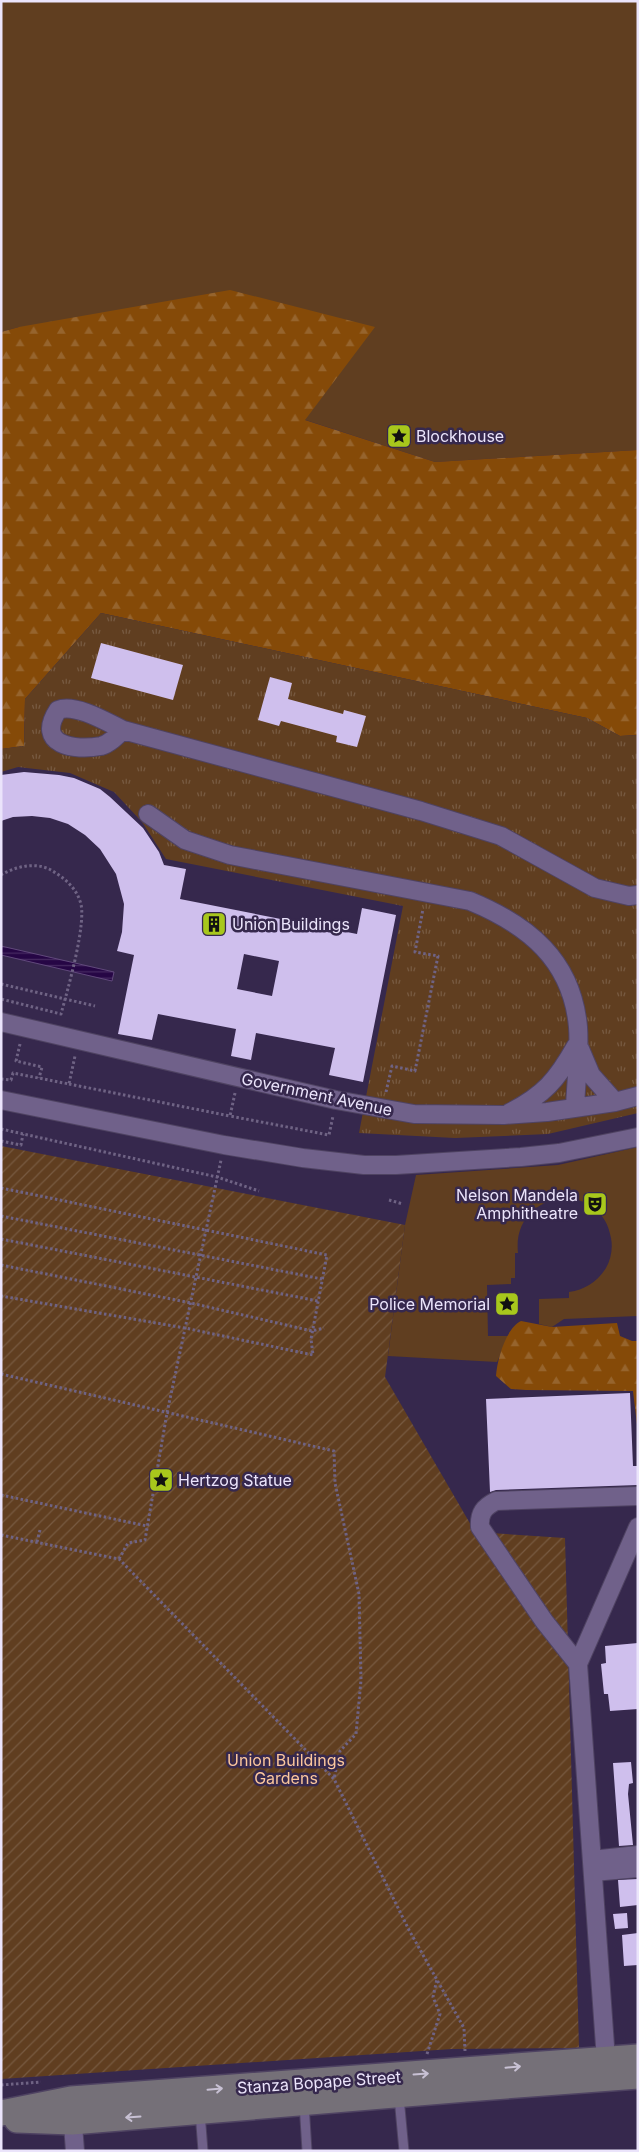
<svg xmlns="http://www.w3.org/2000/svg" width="639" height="2152" font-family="Inter,sans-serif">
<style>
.grass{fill:#603e20}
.forest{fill:url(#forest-firs)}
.park{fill:url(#park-tufts)}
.garden{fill:url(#garden-furrows)}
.water{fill:url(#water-rules);stroke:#61497c}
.building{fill:#cfbfed;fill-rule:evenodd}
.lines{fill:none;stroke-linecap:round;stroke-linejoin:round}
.lane-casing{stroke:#4f4362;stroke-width:11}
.street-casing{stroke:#4f4362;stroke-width:20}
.secondary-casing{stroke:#4f4362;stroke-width:28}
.path{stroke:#6f6384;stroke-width:3;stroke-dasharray:2.5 2.5;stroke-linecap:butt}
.lane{stroke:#70618a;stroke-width:9}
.street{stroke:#70618a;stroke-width:18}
.secondary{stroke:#757078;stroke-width:25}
.oneway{stroke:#c8c1d4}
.labels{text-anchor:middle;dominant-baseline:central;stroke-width:5;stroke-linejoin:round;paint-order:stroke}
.poi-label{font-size:16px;fill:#ebe4fb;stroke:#36284d;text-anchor:start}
.street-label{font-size:16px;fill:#ebe4fb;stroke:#36284d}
.park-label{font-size:16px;fill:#fcc79d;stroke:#36284d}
</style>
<defs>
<pattern id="forest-firs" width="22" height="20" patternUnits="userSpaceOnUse" patternTransform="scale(1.25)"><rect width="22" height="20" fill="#854a08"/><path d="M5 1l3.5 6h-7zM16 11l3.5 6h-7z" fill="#96642d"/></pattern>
<pattern id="park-tufts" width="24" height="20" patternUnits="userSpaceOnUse" patternTransform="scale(1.25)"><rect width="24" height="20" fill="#603e20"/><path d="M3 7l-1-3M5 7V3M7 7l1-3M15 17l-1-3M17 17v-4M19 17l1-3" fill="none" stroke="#775a41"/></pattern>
<pattern id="garden-furrows" width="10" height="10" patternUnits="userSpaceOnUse" patternTransform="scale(1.25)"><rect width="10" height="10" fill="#603e20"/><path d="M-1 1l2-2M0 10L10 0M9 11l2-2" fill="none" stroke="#775a41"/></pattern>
<pattern id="water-rules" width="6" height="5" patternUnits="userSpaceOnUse" patternTransform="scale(1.25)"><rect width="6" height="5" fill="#260645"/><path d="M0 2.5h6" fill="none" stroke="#462a61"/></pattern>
</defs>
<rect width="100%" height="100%" fill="#36284d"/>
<!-- grass -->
<path class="grass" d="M1 1H638V450L435 462 19 327 1 332Z
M638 1147V1316L564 1319 552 1327 539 1324V1299L569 1298V1292C585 1290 598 1281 606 1268 611 1259 613 1248 611 1238 601 1177 511 1190 518 1253H515V1278H511V1284L487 1285 488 1336H509L497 1362 388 1356 405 1225 416 1175 558 1165Z"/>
<!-- forest -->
<path class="forest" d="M230 290 375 327 305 420 435 462 638 450V735L620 736 587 718 101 613 25 699 24 746 1 749V332L19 327Z
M521 1321 552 1327 617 1323 620 1336 632 1341H638V1433L633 1391 526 1390 511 1389 496 1376C497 1360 506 1328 521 1321Z"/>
<!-- park -->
<path class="park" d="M101 613 587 718 620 736 638 735V1113L548 1134 455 1138 359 1133 403 906 166 859 142 822 114 792 70 773 18 767 1 772V749L24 746 25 699Z"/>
<!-- garden -->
<path class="garden" d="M1 1146 405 1225 385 1377 475 1532 565 1538 579 2048 452 2049 1 2079Z"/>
<!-- water -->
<path class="water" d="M1 946 114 972 112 981 1 955Z"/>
<!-- building -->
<path class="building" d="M101 643 183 665 173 700 91 678Z
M270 677 292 683 288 699 343 714 344 710 366 716 357 747 336 742 337 736 281 721 279 726 258 720Z
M24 772 59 775 74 778 100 789 110 797 143 828 159 852 164 865 186 869 180 899 357 934 362 908 396 915 363 1082 329 1075 335 1048 256 1033 251 1060 231 1056 236 1029 158 1014 152 1040 118 1034 134 955 117 951 122 932 124 904 116 874 100 849 85 835 68 824 50 818 32 816 13 817 1 821V775ZM244 954 279 961 272 996 237 989Z
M630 1393 633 1466H638V1485L496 1490 490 1492 486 1399Z
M638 1643V1709L610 1711 608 1694H604L601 1664 606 1663 605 1646Z
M631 1762 633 1783 629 1784 628 1794 633 1845 619 1846 613 1763Z
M638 1879V1905L620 1907 618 1880Z
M627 1913 628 1928 615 1929 613 1914Z
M638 1933V1965L624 1966 622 1935Z"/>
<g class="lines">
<defs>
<path id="lane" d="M399 2097 404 2151
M304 2103 307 2151
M200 2112 203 2151"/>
<path id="street" d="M123 730C117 736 109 744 101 746 74 751 35 745 58 710 75 703 107 722 123 730L421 811 501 836 595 888 629 896 638 895
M148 814 185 840 230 855 470 901C528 925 572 960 578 1027 580 1053 576 1081 575 1108
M1 1022 336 1100 414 1114 504 1115 547 1112 615 1102 638 1096
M580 1049 591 1075 615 1102
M1 1100 224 1145 303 1158 364 1165H396L521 1157 559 1153 638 1137
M509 1113C544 1095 557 1080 576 1046
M578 1664 544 1621 480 1527C479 1513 484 1507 496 1501L638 1496
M592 1860 638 1855
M593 1872 638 1868
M606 2060 578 1664 638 1527
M72 2112 75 2151"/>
<path id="secondary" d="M1 2113 71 2099 638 2057
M17 2120 72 2122 466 2089 638 2076"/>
</defs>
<!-- lane casing -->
<use href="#lane" class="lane-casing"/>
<!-- street casing -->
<use href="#street" class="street-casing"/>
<!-- secondary casing -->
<use href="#secondary" class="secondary-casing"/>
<!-- path -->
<path class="path" d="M1 875C14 867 34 862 49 869 62 876 75 886 80 901 88 920 67 992 61 1014L1 999
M1 984 95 1006
M20 1044 16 1061 42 1067 39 1078
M1 1079 11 1080 13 1073 69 1084 75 1056
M69 1084 230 1116
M386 1092 392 1066 415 1071 438 956 415 952 423 909
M235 1093 230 1116 329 1135 333 1116
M1 1129 217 1177 259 1191
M1 1141 21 1145 23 1134
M1 1188 327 1255 311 1339 313 1355 185 1328 1 1296
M389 1200 403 1204
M1 1216 322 1279
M1 1239 318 1301
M1 1265 191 1303 312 1331 324 1328
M1 1374 334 1451 335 1483 359 1594 361 1680 356 1734 340 1751 334 1779
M1 1495 147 1526
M1 1535 119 1559 334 1779 409 1930 464 2028 465 2051
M37 1542 40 1530
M119 1559 128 1543 145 1540 167 1413 221 1160
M427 2054 440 2014 433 1997 437 1979
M1 2085 41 2082"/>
<!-- lane -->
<use href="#lane" class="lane"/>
<!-- street -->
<use href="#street" class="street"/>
<!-- secondary -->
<use href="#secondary" class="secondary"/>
</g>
<!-- one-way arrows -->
<defs><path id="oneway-shaft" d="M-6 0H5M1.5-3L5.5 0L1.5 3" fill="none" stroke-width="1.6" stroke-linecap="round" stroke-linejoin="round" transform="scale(1.25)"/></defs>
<g class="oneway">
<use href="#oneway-shaft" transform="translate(513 2067) rotate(-5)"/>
<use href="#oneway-shaft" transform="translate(421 2074) rotate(-4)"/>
<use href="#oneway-shaft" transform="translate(215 2089) rotate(-5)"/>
<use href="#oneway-shaft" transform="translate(133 2117) rotate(176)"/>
</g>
<!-- icons -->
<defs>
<symbol id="sight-square" viewBox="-11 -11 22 22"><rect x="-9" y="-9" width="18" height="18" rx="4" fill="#a8c71c" stroke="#36284d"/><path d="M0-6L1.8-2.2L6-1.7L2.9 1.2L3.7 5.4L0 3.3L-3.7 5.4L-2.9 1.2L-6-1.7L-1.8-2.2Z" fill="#111"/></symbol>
<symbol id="building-square" viewBox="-11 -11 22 22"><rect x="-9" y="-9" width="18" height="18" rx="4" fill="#a8c71c" stroke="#36284d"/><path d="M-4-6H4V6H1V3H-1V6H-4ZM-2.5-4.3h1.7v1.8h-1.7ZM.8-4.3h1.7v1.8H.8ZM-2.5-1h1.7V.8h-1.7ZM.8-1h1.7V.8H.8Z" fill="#111"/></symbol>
<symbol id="theatre-square" viewBox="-11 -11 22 22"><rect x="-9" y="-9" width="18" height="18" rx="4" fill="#a8c71c" stroke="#36284d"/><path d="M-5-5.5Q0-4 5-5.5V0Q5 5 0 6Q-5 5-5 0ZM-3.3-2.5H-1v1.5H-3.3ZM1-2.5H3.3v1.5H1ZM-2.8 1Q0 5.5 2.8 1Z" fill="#111"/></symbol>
</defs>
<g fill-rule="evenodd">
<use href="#sight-square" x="385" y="422" width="28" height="28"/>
<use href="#building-square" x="200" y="910" width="28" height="28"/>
<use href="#theatre-square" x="581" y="1190" width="28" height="28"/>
<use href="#sight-square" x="493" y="1290" width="28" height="28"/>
<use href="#sight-square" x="147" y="1466" width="28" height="28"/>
</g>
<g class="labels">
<!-- poi labels -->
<g class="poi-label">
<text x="416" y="436">Blockhouse</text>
<text x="232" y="924">Union Buildings</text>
<text x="578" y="1195" text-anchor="end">Nelson Mandela<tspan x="578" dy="18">Amphitheatre</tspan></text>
<text x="490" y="1304" text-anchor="end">Police Memorial</text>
<text x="178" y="1480">Hertzog Statue</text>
</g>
<!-- street labels -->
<g class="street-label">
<text transform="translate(317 1094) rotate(12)">Government Avenue</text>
<text transform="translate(319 2082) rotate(-4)">Stanza Bopape Street</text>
</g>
<!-- park labels -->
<g class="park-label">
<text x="286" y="1760">Union Buildings<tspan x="286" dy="18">Gardens</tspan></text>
</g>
</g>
<!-- border -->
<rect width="639" height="2152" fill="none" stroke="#ebe4fb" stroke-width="5"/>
</svg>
